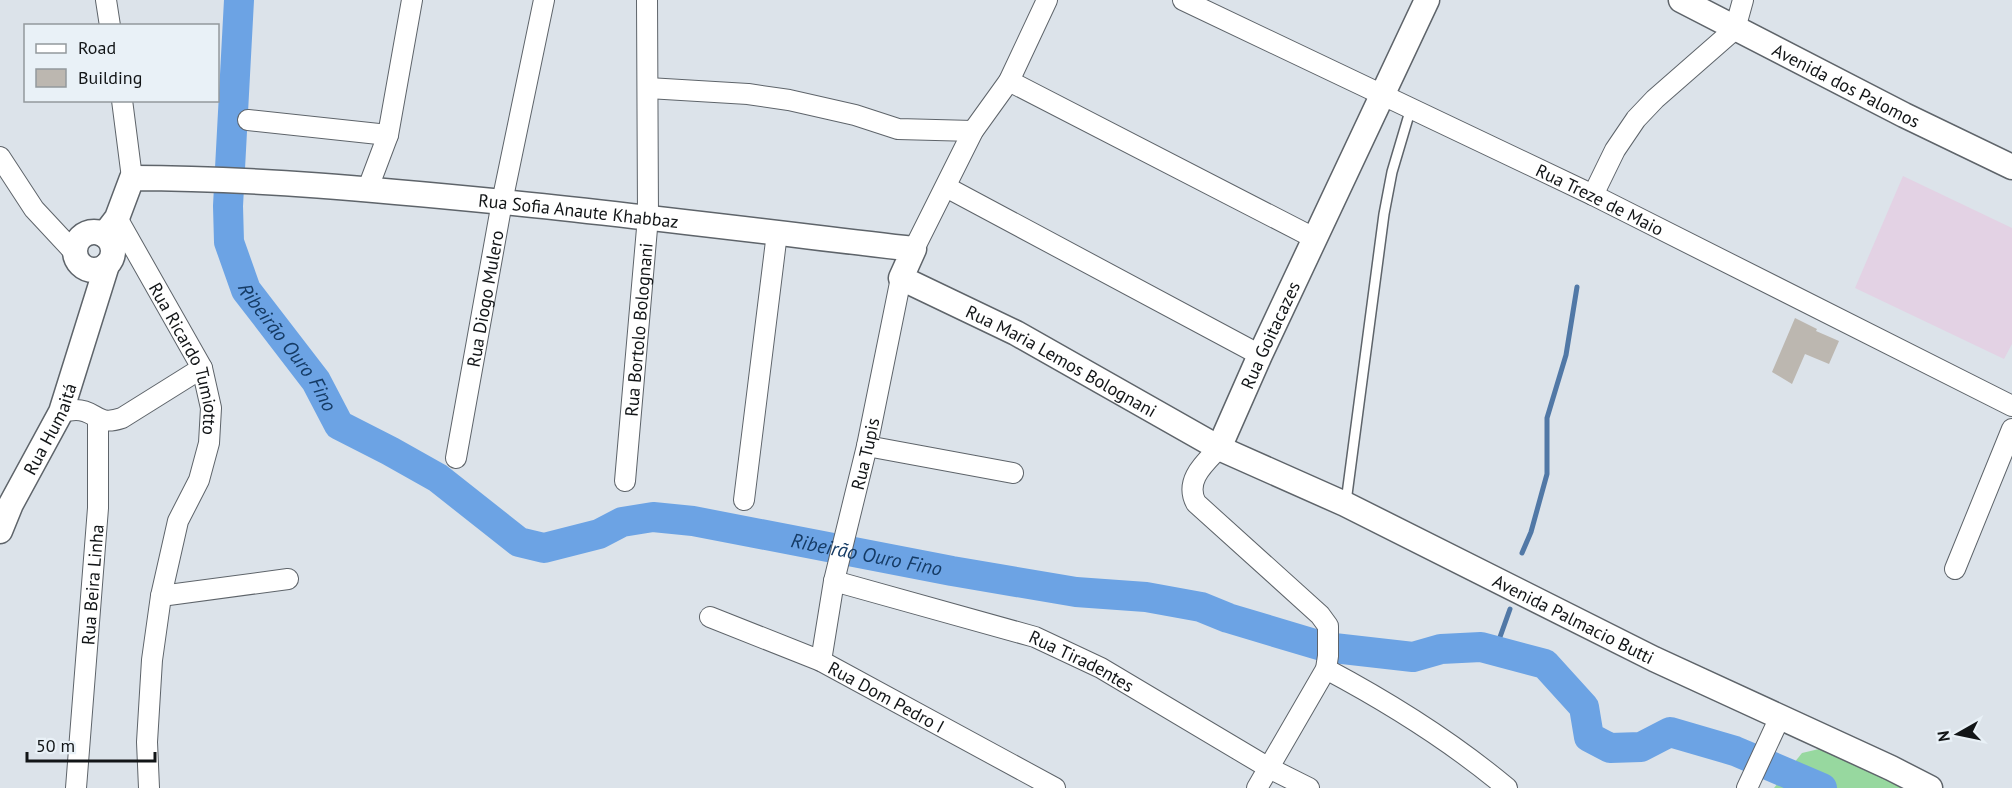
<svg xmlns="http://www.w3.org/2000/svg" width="2012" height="788" font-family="'PT Sans',sans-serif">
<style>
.education{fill:#e3d2e4}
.green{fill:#97d89f}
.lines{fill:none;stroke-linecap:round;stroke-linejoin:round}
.stream{stroke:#5178a6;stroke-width:5}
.river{stroke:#6ca3e4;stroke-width:30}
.building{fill:#bcb7b0}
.service-casing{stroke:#5e646a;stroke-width:12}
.minor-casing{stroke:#5e646a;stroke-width:22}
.tertiary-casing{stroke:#5e646a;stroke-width:27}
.service{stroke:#fff;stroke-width:9}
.minor{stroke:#fff;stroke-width:20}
.tertiary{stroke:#fff;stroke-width:24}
.labels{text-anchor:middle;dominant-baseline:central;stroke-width:5;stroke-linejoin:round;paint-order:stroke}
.street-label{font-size:18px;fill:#121517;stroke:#e9f1f7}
.water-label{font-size:20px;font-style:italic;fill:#153b65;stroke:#e9f1f7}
</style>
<rect width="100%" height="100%" fill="#dce3ea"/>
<!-- education -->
<path class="education" d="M1903 176 2012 228V344L2004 359 1855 288Z"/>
<!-- green -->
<path class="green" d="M1819 749 1872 770 1906 788H1774L1802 753Z"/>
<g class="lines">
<!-- stream -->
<path class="stream" d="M1522 553 1531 532 1547 474V418L1566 355 1577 287
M1495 651 1510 609"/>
<!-- river -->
<path class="river" id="s1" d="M239 0 228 206 229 242 246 290 316 381 339 425 390 451 438 478 519 542 544 548 599 534 622 522 653 517 693 521 952 571 1076 592 1146 597 1201 607 1228 618 1325 647 1413 657 1441 649 1481 647 1545 664 1584 707 1589 737 1610 748 1641 747 1670 732 1735 751 1822 788"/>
</g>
<!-- building -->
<path class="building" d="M1795 318 1817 329 1816 331 1839 341 1829 364 1805 354 1792 384 1772 372Z"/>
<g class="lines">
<defs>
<path id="service" d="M1346 502 1384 214 1392 172 1411 108"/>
<g id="minor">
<path d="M106 0 110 26"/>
<path id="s2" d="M1183 0 1593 195 2012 406"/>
<path d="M1009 81 1314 238"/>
<path d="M648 88 748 94 789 100 855 115 898 129 973 131"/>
<path d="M122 100 132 178"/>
<path d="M248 120 388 135"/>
<path d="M0 157 34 209 75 253"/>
<path d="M946 187 1260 355"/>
<path d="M368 188 388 135 412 0"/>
<path d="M1593 195 1615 150 1636 119 1655 99 1735 29 1743 0"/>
<path id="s3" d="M117 218 202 368 211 408 209 443 199 480 178 521 161 596 152 660 147 742 149 788"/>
<path d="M914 249 973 131 1009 81 1047 0"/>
<path d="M61 412C66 411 71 410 76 410 97 410 95 427 122 418L202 368"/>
<path d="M867 446 1013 473"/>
<path d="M1219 448C1205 463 1184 480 1196 503L1320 615 1328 626V656L1326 669 1257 788"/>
<path id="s4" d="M456 458 502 202 544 0"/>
<path id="s5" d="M625 481 648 217 647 0"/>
<path d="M744 500 777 233"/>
<path d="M1955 569 2012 429"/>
<path id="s6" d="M834 581 1035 637 1101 668 1269 768 1309 788"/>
<path d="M161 596 288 579"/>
<path id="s7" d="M710 617 821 661 1055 788"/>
<path id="s8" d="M821 661 834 581 867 446 901 278"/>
<path d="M1326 669C1390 703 1451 741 1507 788"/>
<path id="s9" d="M76 788 98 508V419"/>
<path d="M1747 788 1780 717"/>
</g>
<g id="tertiary">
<path id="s10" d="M1681 0 1904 115 2012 167"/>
<circle cx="94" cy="251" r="19"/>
<path id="s11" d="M104 235 117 218 132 178C256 178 380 190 503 202 641 216 777 233 914 249L901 278 1016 333 1219 448 1345 504 1654 659 1891 768 1930 788"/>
<path id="s12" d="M1219 448 1260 355 1427 0"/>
<path id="s13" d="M0 531 11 504 61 412 107 265"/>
</g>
</defs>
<!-- service casing -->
<use href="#service" class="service-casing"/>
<!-- minor casing -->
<use href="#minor" class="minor-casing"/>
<!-- tertiary casing -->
<use href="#tertiary" class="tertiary-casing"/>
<!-- service -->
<use href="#service" class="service"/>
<!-- minor -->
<use href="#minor" class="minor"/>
<!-- tertiary -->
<use href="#tertiary" class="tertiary"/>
</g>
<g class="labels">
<!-- street labels -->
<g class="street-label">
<text stroke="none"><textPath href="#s10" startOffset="186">Avenida dos Palomos</textPath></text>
<text stroke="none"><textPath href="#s2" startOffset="462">Rua Treze de Maio</textPath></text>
<text stroke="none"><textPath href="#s11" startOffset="512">Rua Sofia Anaute Khabbaz</textPath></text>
<text stroke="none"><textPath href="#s4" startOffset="162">Rua Diogo Mulero</textPath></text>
<text stroke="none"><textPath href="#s5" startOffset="152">Rua Bortolo Bolognani</textPath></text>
<text stroke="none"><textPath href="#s12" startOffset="124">Rua Goitacazes</textPath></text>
<text stroke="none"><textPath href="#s3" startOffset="158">Rua Ricardo Tumiotto</textPath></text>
<text stroke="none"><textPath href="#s11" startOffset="1062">Rua Maria Lemos Bolognani</textPath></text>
<text stroke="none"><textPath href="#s13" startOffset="114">Rua Humaitá</textPath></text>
<text stroke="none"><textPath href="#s8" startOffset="212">Rua Tupis</textPath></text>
<text stroke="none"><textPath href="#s9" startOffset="204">Rua Beira Linha</textPath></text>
<text stroke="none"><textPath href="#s11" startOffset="1636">Avenida Palmacio Butti</textPath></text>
<text stroke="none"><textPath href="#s6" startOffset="261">Rua Tiradentes</textPath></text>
<text stroke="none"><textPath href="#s7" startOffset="194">Rua Dom Pedro I</textPath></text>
</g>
<!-- water labels -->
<g class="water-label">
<text stroke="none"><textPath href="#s1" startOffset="364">Ribeirão Ouro Fino</textPath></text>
<text stroke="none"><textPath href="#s1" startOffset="1030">Ribeirão Ouro Fino</textPath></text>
</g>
</g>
<!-- legend -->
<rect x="24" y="24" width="195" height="78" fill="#e9f1f7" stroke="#93999d" stroke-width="1.5"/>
<rect x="36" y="44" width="30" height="9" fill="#ffffff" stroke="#93999d" stroke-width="1.5"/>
<text x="78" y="54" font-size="18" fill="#121517">Road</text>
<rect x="36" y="69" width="30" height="18" fill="#bcb7b0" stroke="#93999d" stroke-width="1.5"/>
<text x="78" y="84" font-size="18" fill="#121517">Building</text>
<!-- north arrow -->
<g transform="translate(1958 734) rotate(261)" stroke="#e9f1f7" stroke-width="4.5" paint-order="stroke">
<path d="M0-4.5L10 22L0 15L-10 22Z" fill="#121517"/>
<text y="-9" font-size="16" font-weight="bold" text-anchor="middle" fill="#121517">N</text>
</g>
<!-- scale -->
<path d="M27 752v9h128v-9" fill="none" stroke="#121517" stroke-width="3"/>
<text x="36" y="752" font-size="18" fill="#121517" stroke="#e9f1f7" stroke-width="4.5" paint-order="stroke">50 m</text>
</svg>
